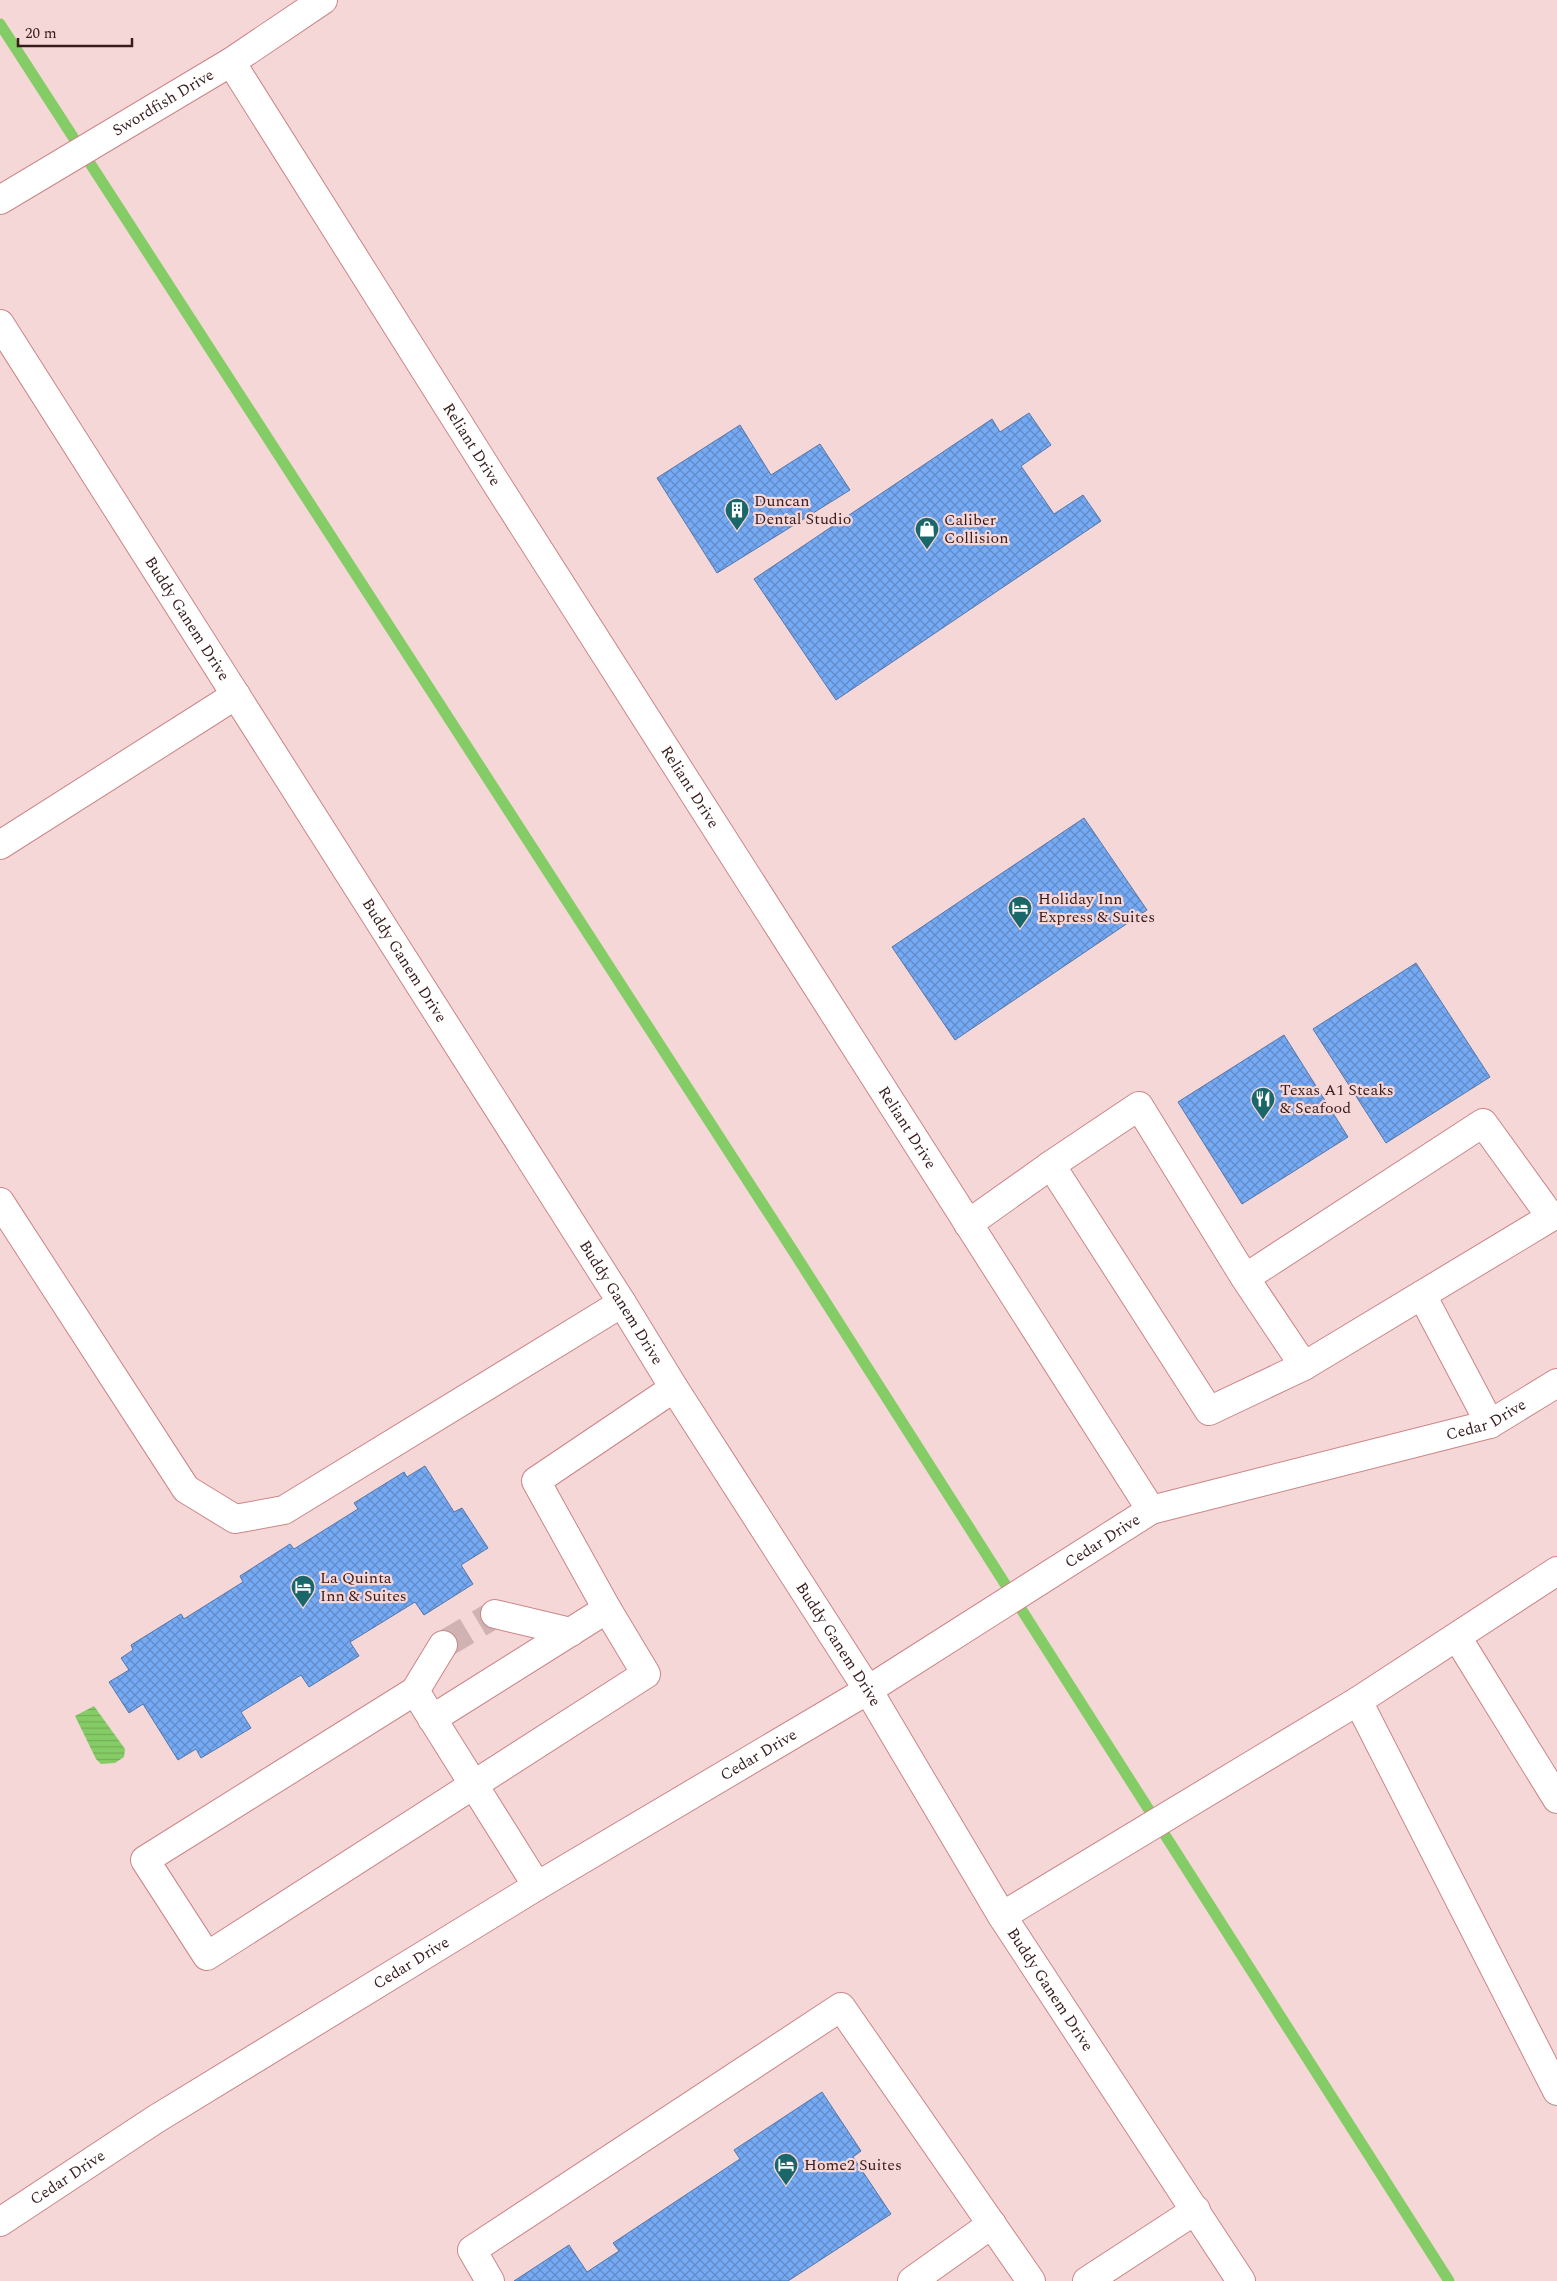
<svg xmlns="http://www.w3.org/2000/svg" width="1557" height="2281" font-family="Spectral,serif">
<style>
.water{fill:url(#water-rules)}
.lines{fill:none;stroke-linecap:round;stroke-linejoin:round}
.stream{stroke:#84cc65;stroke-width:11}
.building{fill:url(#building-cross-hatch);stroke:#5577a9}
.minor-tunnel{stroke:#d0b2b2;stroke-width:28;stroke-dasharray:28 14;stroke-linecap:butt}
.minor-casing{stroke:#cb8587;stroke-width:30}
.major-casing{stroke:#cb8587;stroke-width:30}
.minor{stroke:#fff;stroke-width:28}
.major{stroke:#fff;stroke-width:28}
.labels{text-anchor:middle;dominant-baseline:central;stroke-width:4.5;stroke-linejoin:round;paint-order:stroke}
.street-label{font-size:16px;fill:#381c1d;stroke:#f6d7d7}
.poi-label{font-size:16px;fill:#381c1d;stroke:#f6d7d7;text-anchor:start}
</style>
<defs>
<pattern id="water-rules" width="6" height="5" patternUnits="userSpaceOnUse" patternTransform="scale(1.25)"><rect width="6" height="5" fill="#84cc65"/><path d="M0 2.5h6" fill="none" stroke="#73af57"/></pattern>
<pattern id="building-cross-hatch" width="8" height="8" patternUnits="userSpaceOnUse" patternTransform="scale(1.25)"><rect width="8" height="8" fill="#75aaf5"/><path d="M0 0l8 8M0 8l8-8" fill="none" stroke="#618ac6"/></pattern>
</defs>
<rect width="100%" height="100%" fill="#f6d7d7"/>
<!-- water -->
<path class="water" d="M94 1706 125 1749 124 1757 115 1763 101 1764 96 1759 75 1716Z"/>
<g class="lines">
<!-- stream -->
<path class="stream" d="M0 24 795 1254 1449 2281"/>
</g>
<!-- building -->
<path class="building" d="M1029 413 1051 445 1021 466 1054 514 1083 495 1101 521 836 700 754 579 992 419 1000 432Z
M740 425 771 475 820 444 850 490 717 573 657 478Z
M1084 818 1147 910 955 1040 892 947Z
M1416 963 1490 1077 1386 1143 1313 1029Z
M1284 1035 1348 1137 1242 1204 1178 1102Z
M425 1466 454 1512 462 1508 488 1548 461 1565 473 1584 424 1615 415 1602 350 1642 359 1656 309 1687 301 1675 241 1712 251 1728 201 1758 196 1749 178 1760 143 1704 129 1713 109 1682 129 1670 121 1658 133 1650 131 1645 181 1614 184 1619 243 1582 240 1576 290 1544 294 1549 358 1509 354 1503 404 1472 407 1477Z
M822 2092 861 2151 853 2157 891 2214 788 2281H514L569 2245 587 2272 619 2251 613 2243 740 2159 734 2150Z"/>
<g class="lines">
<!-- minor-tunnel -->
<path class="minor-tunnel" d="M443 1645 495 1614"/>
<defs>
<g id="minor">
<path id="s1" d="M231 62 498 486 1151 1510"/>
<path id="s2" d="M0 200 231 62 323 0"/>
<path d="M0 845 236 695"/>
<path d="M1051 1165 1209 1411 1304 1366"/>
<path d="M0 1202 186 1489 235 1519 284 1510 622 1303"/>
<path d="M968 1224 1051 1165 1139 1106 1245 1278 1304 1366 1551 1217 1483 1123 1245 1278"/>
<path d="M1422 1295 1490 1424"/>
<path d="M1557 1571 1358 1701 1557 2091"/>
<path d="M495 1614 571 1632"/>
<path d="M1457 1637 1557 1799"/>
<path d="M443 1645 415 1691 145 1860 207 1956 646 1674 607 1609 536 1481 674 1388"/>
<path d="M415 1691 537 1886"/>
<path d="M432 1719 607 1609"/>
<path d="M1002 1916 1358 1701"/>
<path id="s3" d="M0 2222 156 2119 537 1886 868 1690 1151 1510 1490 1424 1557 1383"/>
<path d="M490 2281 472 2250 841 2007 1031 2281"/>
<path d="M912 2281 992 2224"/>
<path d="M1087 2281 1196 2210"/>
</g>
<g id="major">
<path id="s4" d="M0 324 622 1303 674 1388 868 1690 1002 1916 1241 2281"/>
</g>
</defs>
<!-- minor casing -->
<use href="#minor" class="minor-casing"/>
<!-- major casing -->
<use href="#major" class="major-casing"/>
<!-- minor -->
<use href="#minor" class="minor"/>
<!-- major -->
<use href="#major" class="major"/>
</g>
<!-- icons -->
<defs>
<symbol id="building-pin" viewBox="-11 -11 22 30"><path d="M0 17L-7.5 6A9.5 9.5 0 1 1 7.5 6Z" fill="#196769" stroke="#f6d7d7"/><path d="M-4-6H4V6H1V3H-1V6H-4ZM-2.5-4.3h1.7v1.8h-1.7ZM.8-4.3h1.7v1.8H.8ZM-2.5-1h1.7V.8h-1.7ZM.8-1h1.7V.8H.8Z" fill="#fff"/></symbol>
<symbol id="shop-pin" viewBox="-11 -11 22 30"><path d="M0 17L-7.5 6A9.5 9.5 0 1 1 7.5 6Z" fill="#196769" stroke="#f6d7d7"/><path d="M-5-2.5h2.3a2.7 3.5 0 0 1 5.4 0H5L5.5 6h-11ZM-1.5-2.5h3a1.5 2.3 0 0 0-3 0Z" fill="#fff"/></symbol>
<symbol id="hotel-pin" viewBox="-11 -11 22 30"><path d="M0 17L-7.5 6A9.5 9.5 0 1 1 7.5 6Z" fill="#196769" stroke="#f6d7d7"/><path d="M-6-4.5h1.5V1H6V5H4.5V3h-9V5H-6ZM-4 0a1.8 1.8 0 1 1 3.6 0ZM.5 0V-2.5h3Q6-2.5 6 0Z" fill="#fff"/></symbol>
<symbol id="restaurant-pin" viewBox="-11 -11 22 30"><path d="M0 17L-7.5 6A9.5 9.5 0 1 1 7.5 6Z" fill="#196769" stroke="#f6d7d7"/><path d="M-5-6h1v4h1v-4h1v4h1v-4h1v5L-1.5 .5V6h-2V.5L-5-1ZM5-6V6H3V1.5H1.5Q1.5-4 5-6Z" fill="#fff"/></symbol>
</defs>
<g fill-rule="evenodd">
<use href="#building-pin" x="723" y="496" width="28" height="38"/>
<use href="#shop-pin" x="913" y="515" width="28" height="38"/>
<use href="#hotel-pin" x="1006" y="894" width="28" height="38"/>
<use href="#restaurant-pin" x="1249" y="1085" width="28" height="38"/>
<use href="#hotel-pin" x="289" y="1573" width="28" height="38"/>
<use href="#hotel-pin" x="772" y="2151" width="28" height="38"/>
</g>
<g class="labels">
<!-- street labels -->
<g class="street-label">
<text stroke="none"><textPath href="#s2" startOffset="190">Swordfish Drive</textPath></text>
<text stroke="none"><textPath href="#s1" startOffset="452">Reliant Drive</textPath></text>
<text stroke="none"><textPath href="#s4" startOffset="349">Buddy Ganem Drive</textPath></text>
<text stroke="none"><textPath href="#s1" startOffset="858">Reliant Drive</textPath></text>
<text stroke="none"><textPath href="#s4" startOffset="754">Buddy Ganem Drive</textPath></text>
<text stroke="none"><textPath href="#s1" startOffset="1262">Reliant Drive</textPath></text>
<text stroke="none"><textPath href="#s4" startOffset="1159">Buddy Ganem Drive</textPath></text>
<text stroke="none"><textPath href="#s3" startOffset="1701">Cedar Drive</textPath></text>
<text stroke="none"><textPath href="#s3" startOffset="1296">Cedar Drive</textPath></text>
<text stroke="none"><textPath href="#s4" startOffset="1564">Buddy Ganem Drive</textPath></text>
<text stroke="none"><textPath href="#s3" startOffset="891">Cedar Drive</textPath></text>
<text stroke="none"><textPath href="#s3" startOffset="486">Cedar Drive</textPath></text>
<text stroke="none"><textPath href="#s4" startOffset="1969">Buddy Ganem Drive</textPath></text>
<text stroke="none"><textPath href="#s3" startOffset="81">Cedar Drive</textPath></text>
</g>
<!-- poi labels -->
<g class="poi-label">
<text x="754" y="501">Duncan<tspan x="754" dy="18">Dental Studio</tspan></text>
<text x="944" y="520">Caliber<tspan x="944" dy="18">Collision</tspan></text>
<text x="1038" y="899">Holiday Inn<tspan x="1038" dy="18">Express &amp; Suites</tspan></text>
<text x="1280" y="1090">Texas A1 Steaks<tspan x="1280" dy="18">&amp; Seafood</tspan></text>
<text x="320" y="1578">La Quinta<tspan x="320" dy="18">Inn &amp; Suites</tspan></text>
<text x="804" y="2165">Home2 Suites</text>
</g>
</g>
<!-- scale -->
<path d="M18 38v8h114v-8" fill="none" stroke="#381c1d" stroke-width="2.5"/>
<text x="25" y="38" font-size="15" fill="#381c1d" stroke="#f6d7d7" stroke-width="4" paint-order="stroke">20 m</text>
</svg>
